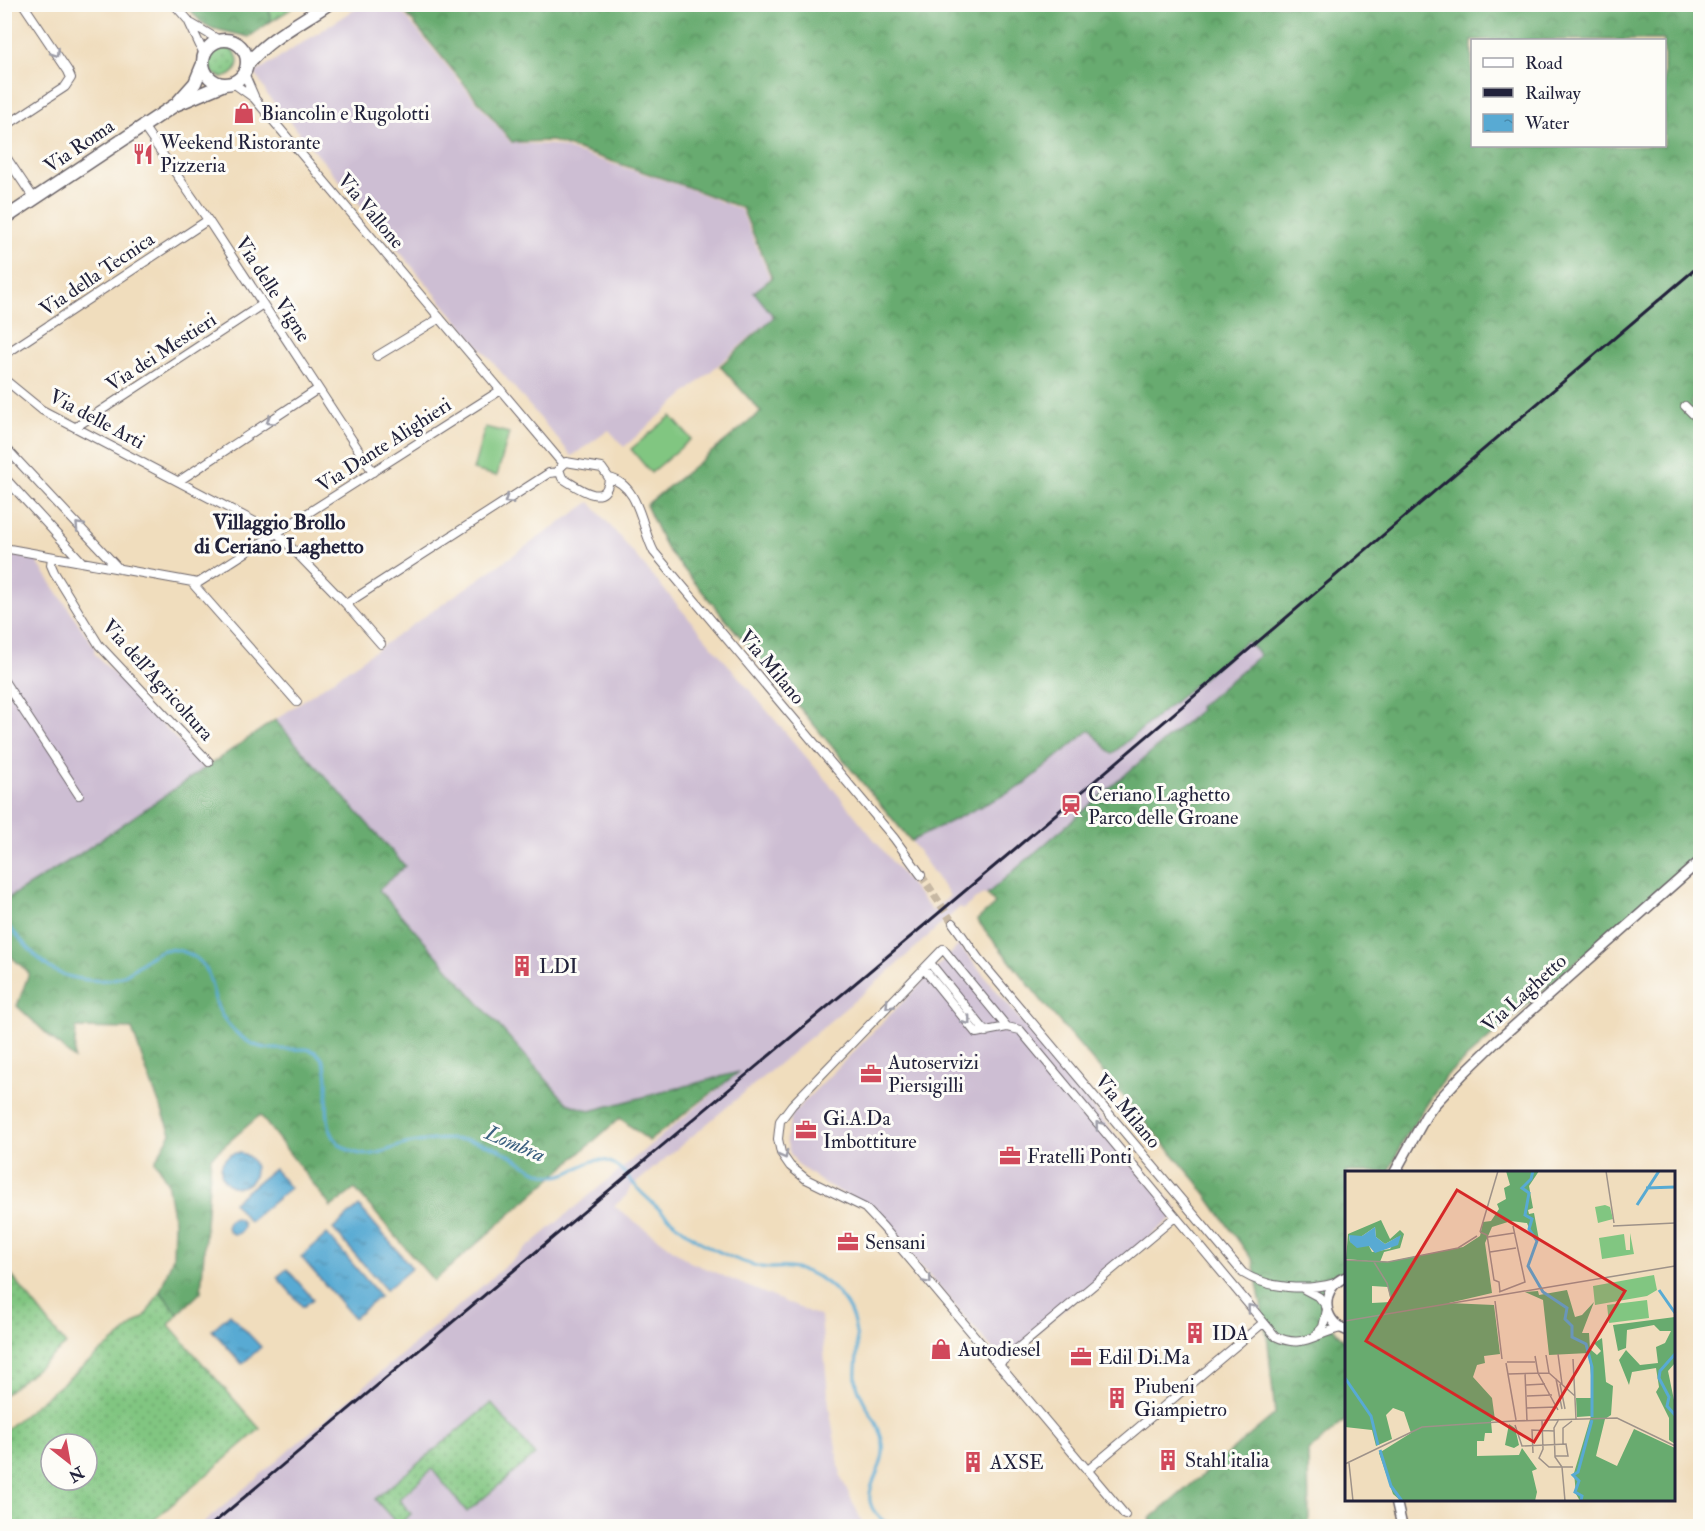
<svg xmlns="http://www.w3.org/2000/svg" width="1705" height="1531" font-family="'IM FELL Double Pica',serif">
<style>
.industrial{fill:#cdbed3}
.grass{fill:url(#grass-dots);stroke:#52745e;stroke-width:1.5;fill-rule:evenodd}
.forest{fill:url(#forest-crowns);stroke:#456655;stroke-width:1.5;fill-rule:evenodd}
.pitch{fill:#81c681;stroke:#52745e;stroke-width:1.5}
.water{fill:url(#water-ripples);stroke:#3d6687;stroke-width:1.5}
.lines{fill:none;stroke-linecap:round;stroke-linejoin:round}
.stream{stroke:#58aad3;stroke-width:3}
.minor-tunnel{stroke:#c7b8a3;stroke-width:8;stroke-dasharray:8 4;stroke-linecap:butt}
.minor-casing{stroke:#6a6368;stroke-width:10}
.tertiary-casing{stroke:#6a6368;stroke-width:12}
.primary-casing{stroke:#6a6368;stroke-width:15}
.minor{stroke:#fff;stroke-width:8}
.tertiary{stroke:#fff;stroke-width:9}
.primary{stroke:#fff;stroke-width:12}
.rail{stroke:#22223b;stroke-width:3}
.oneway{stroke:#9c9ca7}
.labels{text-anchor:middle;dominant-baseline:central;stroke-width:6;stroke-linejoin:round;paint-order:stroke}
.poi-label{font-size:20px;fill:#22223b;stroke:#fdfcf7;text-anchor:start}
.street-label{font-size:20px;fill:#22223b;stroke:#fdfcf7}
.neighbourhood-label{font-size:21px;font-weight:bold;fill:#22223b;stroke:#fdfcf7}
.water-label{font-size:21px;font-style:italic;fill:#3a5f7f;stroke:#fdfcf7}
.inset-river{fill:none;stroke:#58aad3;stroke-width:3}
.inset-road{fill:none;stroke:#9e9289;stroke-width:1.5}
.view{fill:#d62828;fill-opacity:0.15;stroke:#d62828;stroke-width:3}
.inset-edge{fill:none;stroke:#22223b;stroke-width:3}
</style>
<defs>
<pattern id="grass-dots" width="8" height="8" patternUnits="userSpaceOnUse" patternTransform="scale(1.5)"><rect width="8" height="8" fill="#81c681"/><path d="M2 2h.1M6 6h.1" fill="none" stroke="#69a06b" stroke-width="1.8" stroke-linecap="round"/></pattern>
<pattern id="forest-crowns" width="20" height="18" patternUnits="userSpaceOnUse" patternTransform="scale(1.5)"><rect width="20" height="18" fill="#68ab6f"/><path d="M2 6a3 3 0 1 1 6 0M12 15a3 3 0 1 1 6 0" fill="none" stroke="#558b5c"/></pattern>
<pattern id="water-ripples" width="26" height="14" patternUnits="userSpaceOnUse" patternTransform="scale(1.5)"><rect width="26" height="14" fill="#58aad3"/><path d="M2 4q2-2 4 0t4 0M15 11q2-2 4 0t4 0" fill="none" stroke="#488aac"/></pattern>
</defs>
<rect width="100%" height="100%" fill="#fdfcf7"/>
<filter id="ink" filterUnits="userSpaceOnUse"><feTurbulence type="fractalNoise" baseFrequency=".0167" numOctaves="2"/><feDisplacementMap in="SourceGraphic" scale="12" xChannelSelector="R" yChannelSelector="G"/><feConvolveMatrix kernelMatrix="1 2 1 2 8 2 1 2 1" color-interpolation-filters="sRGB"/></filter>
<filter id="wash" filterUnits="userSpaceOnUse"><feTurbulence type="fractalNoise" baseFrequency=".008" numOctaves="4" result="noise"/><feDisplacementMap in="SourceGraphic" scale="24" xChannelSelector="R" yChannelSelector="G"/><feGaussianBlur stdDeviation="1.35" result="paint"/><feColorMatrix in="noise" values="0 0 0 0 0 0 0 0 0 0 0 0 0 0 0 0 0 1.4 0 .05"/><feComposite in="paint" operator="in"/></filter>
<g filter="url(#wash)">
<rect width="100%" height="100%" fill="#f0ddbd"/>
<!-- industrial -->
<path class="industrial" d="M362 5H396L511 143 554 145 684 187 741 210 770 278 754 292 773 317 624 447 609 430 572 456 268 96 255 73Z
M1700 256V281L1199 707 1201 710 1025 862 987 894 981 895 963 909 960 907 884 976 630 1188 626 1196 614 1206 690 1262 821 1317 829 1406 841 1477 864 1526H200L569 1212 738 1073 590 1111 567 1103 378 890 405 866 275 720 590 502 831 786 932 911 950 896 911 841 1022 786 1090 730 1112 753Z
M5 554 35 559 95 648 94 653 204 768 75 857 5 900Z
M959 945 1179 1212 1003 1361 870 1208 822 1182 798 1165 790 1153 786 1140 792 1114Z"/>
<!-- grass -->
<path class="grass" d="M269 4 298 5 270 22Z
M208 62a15 15 0 1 1 30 0a15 15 0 1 1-30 0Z
M5 1267 66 1345 5 1394H4Z
M160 1291 178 1314 169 1325 260 1429 147 1526H5V1430L146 1315ZM51 1444H87V1480H51Z
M491 1403 535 1455 467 1512 432 1469 399 1499 411 1514 398 1525 375 1499Z"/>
<!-- forest -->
<path class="forest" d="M185 5H269L270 22 249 37 211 28 201 22Z
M399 5H1700V381L1691 403 1700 413V853L1445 1077 1404 1139 1389 1172H1346V1271C1316 1291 1317 1305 1337 1333 1340 1336 1345 1340 1346 1344 1349 1352 1346 1407 1346 1420L1308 1452 1309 1526H1153L1150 1519 1275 1414 1268 1343 1253 1261 1197 1182 1045 1005 977 920 995 904 987 894 1200 710 1199 707 1260 655 1247 641 1112 754 1090 730 1022 786 911 841 666 548 646 505 761 412 720 366 774 317 754 292 772 278 742 208 685 186 552 141 512 142ZM1472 40H1664V146H1472Z
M275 720 405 866 379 890 567 1103 590 1111 739 1072 649 1141 620 1118 434 1281 355 1189 331 1207 260 1115 211 1157 201 1292 178 1314 160 1291 173 1257 174 1221 167 1182 155 1161 171 1133 149 1078 132 1029 76 1028 74 1059 17 1006 29 973 5 951V900L75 857Z"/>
<!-- pitch -->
<path class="pitch" d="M671 416 691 439 651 473 631 449Z
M485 427 509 433 497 476 473 470Z"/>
<!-- water -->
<path class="water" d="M221 1170a17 17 0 1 1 34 0a17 17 0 1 1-34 0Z
M274 1169 290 1188 249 1222 233 1202Z
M359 1206 412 1268 386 1290 333 1229Z
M227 1226a8 8 0 1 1 16 0a8 8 0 1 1-16 0Z
M327 1234 380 1296 354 1318 301 1257Z
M287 1269 313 1299 303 1307 277 1277Z
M230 1314 261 1347 242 1364 212 1330Z"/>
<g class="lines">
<!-- stream -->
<path class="stream" d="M4 922C20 937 35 959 53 970 71 980 106 985 124 975 148 962 157 940 189 954 209 963 210 980 215 999 220 1020 242 1044 265 1048 278 1050 292 1049 306 1049 353 1057 297 1142 361 1154 376 1157 392 1147 406 1144 426 1140 446 1138 466 1140 479 1142 494 1146 506 1153 521 1161 537 1176 556 1176 575 1175 589 1155 607 1161 621 1165 631 1182 641 1192 664 1214 692 1241 722 1253 734 1259 748 1264 761 1267 771 1269 780 1267 789 1268 811 1270 831 1283 843 1300 854 1314 858 1335 857 1353 857 1364 854 1375 857 1385 863 1406 880 1422 883 1444 887 1476 846 1498 891 1526"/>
</g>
</g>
<g filter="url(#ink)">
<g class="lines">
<!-- minor-tunnel -->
<path class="minor-tunnel" d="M921 875 953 923"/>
<defs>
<path id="minor" d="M174 4 188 20 204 54
M192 24 219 40
M244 73 254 96
M233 83 254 98 563 464
M143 126 208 220 373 472
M4 127 65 87 71 78 68 71 23 4
M4 154 35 200
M4 355 208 220
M377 356 440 318
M4 379 42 410 278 534 346 604 381 644
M1685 406 1700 421
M76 427 263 304
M4 446 119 569
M566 462 602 468 609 478C607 511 576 486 562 478L559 469Z
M4 477 82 562
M609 478C640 485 641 528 654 552L894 838 921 875
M179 481 318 389
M4 548 198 583 501 390
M52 557 51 565 54 572 99 645 209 762
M193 584 297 702
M346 604 549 473 559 472
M4 681 79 795
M953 923 978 958 1243 1273C1269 1289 1306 1291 1335 1283
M930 963 986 1032
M924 969 976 1033 1007 1027 1020 1030 1275 1336C1303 1350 1315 1333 1341 1328
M1007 1027 943 949 792 1105 780 1121 778 1139 781 1153 790 1166 806 1179 865 1208 883 1227 1125 1515
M1304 1289 1319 1297 1327 1307
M1316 1335 1323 1327 1327 1310
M999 1364 1175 1217
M1088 1470 1263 1323"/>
<path id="tertiary" d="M1395 1172 1426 1116 1434 1105 1463 1074 1497 1041 1700 861
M1346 1277C1321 1286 1320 1321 1346 1330
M1396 1500 1402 1526"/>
<path id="primary" d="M203 62a22 22 0 1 1 44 0a22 22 0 1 1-44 0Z
M247 65C267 39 300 23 328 4
M178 102 195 83 202 66
M4 219 175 105 222 85"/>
</defs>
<!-- minor casing -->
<use href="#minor" class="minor-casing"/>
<!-- tertiary casing -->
<use href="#tertiary" class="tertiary-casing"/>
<!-- primary casing -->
<use href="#primary" class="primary-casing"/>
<!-- minor -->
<use href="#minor" class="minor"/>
<!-- tertiary -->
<use href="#tertiary" class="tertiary"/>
<!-- primary -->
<use href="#primary" class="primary"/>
<!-- rail -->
<path class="rail" d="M210 1526 1016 848 1700 265"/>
</g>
<!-- one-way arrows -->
<defs><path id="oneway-chevron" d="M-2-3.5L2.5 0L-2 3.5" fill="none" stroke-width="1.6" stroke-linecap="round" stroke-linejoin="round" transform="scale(1.5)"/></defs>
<g class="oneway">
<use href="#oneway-chevron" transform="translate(56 53) rotate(56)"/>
<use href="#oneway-chevron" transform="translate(270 421) rotate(147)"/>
<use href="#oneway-chevron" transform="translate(508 500) rotate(147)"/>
<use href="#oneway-chevron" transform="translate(79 526) rotate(-133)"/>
<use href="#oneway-chevron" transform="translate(889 1005) rotate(134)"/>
<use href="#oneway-chevron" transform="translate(967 1021) rotate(51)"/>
<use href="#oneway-chevron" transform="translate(1099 1125) rotate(-130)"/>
<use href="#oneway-chevron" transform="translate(784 1155) rotate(62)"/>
<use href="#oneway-chevron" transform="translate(928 1280) rotate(50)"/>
<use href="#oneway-chevron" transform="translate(1251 1308) rotate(-130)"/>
</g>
</g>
<!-- icons -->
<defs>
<symbol id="shop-bare" viewBox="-9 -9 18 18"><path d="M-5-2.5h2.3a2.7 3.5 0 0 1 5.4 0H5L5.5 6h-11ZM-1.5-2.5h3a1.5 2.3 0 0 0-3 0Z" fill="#d1495b" stroke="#fdfcf7" stroke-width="2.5" paint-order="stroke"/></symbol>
<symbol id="restaurant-bare" viewBox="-9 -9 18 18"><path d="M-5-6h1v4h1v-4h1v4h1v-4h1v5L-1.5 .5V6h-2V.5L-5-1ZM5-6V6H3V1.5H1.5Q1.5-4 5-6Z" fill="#d1495b" stroke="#fdfcf7" stroke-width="2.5" paint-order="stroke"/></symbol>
<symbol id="station-bare" viewBox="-9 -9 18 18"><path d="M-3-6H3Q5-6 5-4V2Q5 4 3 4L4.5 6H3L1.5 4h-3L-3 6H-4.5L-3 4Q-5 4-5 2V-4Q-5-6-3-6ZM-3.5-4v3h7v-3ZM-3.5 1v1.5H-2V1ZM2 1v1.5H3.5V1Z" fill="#d1495b" stroke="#fdfcf7" stroke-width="2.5" paint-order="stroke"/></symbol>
<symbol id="building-bare" viewBox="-9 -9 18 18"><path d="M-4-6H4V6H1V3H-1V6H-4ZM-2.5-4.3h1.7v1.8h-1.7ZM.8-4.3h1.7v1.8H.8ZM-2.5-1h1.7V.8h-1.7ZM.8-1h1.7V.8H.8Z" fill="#d1495b" stroke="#fdfcf7" stroke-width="2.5" paint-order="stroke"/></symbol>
<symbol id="office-bare" viewBox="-9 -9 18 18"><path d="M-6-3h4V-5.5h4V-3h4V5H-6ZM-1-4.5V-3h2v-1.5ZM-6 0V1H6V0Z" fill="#d1495b" stroke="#fdfcf7" stroke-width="2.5" paint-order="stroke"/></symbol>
</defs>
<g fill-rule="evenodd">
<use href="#shop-bare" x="229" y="98" width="30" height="30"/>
<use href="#restaurant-bare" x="128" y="139" width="30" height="30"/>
<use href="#station-bare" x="1056" y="790" width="30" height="30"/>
<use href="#building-bare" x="507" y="951" width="30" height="30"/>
<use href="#office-bare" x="856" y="1059" width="30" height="30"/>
<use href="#office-bare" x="791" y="1115" width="30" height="30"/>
<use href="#office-bare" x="995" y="1141" width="30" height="30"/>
<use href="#office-bare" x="833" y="1227" width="30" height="30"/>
<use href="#building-bare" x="1180" y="1318" width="30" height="30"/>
<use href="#shop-bare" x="926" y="1334" width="30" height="30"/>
<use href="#office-bare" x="1066" y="1342" width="30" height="30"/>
<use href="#building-bare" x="1102" y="1383" width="30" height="30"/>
<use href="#building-bare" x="1153" y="1445" width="30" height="30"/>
<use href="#building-bare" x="958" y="1447" width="30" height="30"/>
</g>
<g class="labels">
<!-- poi labels -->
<g class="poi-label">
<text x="261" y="113">Biancolin e Rugolotti</text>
<text x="160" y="142">Weekend Ristorante<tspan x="160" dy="23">Pizzeria</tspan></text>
<text x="1088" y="794">Ceriano Laghetto<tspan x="1088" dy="23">Parco delle Groane</tspan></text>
<text x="539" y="966">LDI</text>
<text x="888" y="1062">Autoservizi<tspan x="888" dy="23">Piersigilli</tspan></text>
<text x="823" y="1118">Gi.A.Da<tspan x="823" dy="23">Imbottiture</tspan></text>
<text x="1027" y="1156">Fratelli Ponti</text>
<text x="865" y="1242">Sensani</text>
<text x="1212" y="1333">IDA</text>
<text x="958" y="1349">Autodiesel</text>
<text x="1098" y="1357">Edil Di.Ma</text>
<text x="1134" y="1386">Piubeni<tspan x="1134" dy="23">Giampietro</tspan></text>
<text x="1185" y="1460">Stahl italia</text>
<text x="990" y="1462">AXSE</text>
</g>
<!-- street labels -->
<g class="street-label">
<text transform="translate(79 146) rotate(-34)">Via Roma</text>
<text transform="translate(371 211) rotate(50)">Via Vallone</text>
<text transform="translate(97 274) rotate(-34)">Via della Tecnica</text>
<text transform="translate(273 289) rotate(57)">Via delle Vigne</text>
<text transform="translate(161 352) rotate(-33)">Via dei Mestieri</text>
<text transform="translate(97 419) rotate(28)">Via delle Arti</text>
<text transform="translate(384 445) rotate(-33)">Via Dante Alighieri</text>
<text transform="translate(772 667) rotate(50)">Via Milano</text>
<text transform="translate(158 680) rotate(48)">Via dell'Agricoltura</text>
<text transform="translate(1524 993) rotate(-42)">Via Laghetto</text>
<text transform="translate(1128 1111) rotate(50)">Via Milano</text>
</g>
<!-- neighbourhood labels -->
<g class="neighbourhood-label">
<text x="279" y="522">Villaggio Brollo<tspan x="279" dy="24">di Ceriano Laghetto</tspan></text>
</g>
<!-- water labels -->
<g class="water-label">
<text transform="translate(515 1144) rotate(23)">Lombra</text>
</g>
</g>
<!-- overview -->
<g transform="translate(1345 1171)">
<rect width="330" height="330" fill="#f0ddbd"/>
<path d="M285 62 289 83 257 88 254 67 279 63 281 79H285ZM309 104 312 119 302 125 250 134 248 115ZM302 129 304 147 264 152 262 134Z" fill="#81c681"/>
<path d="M161 0H194L184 15 188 37 183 39 184 43 189 42 194 69 187 65 182 52 166 50 147 56 140 72 147 122 104 132 149 134 155 183 139 185 140 192 132 194 128 206 147 227 150 249 146 250 147 262H140L139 270H132V285L174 284 177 277 192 298 187 300 192 321 190 330H56L48 323 34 282 66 262 59 241 48 237 41 244 47 268 31 275 27 259 0 256V89L42 91 118 76 135 65 138 51 146 50 154 38 152 33 161 28 159 17 165 14ZM27 115 43 116 46 131 27 132ZM36 49 45 68 55 59 59 63 55 77 39 81 35 91 1 88 3 63ZM30 56 31 66 40 73 53 66 45 78 27 81 24 75 5 71 4 65H17ZM222 119 230 146 237 144 249 131 237 162H244L245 178 252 184 256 180 249 172 257 167 261 211 268 215 266 244 260 248 251 285 272 295 289 258 330 277V330H235L231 323 229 302 246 245 232 246 231 227H248L244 182 204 184 198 129 180 121 193 120 194 124ZM330 146V192L323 200 330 234V273L324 269V247L311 221 314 216 311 197 287 201 284 214 274 189 281 179 295 194 313 192 311 176 320 172 326 160H315L309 154 282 159 281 177 273 180 268 154ZM164 253 170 257 174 274 169 277 160 274Z" fill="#68ab6f" fill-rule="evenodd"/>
<path d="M260 34 265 36 268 48 253 52 250 36Z" fill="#81c681"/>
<path d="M30 56 31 66 40 73 56 64 53 74 30 82 24 75 12 77 5 71 4 64 17 65Z" fill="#58aad3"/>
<path class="inset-river" d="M188 0 186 8 177 17 184 22 180 44 187 48 184 58 192 70 183 95 198 121 222 137 220 148 227 155V166L241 173 247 196V246M301 17 330 16M292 34 314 0M314 119 330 142M330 183 315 200 314 207 324 226 322 235 330 244M0 207 26 245 33 274M35 279 46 315 57 330M236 330 237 325 230 321 234 310 228 304 233 301 247 249"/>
<path class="inset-road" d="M261 0 269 52M268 55 330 52M135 61 142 64 149 109 154 111 155 121M135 61 153 0M143 66 169 62M145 81 171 77M0 89 43 91 113 77 132 65M29 91 42 112 47 131M154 121 180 111 168 55M150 130 157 188M0 150 330 95M213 183 217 213M201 184 204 202M190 185 193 202 213 239M228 188 231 248M162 191H190M161 192 171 249M180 202 182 250M204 202 230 225M163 203 204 202M211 208 217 238M215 213 220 238M181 214 200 213M182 225 207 224M181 237 212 236M214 248 209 257 210 286 217 296 220 330M197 249 198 278 194 287 204 296H228M168 250 272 247 330 275M170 254 177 275 221 273 223 285H210M218 273V257L227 250M188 282 187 259 209 260M4 292 8 330M0 293 77 256 168 250"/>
<path class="view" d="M112 19 280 120 189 271 21 170Z"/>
<rect width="330" height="330" class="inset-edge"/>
</g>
<!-- margin -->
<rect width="1705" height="1531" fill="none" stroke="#fdfcf7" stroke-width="24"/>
<!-- legend -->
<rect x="1471" y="39" width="195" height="108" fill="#fdfcf7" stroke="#a5a5ac" stroke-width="1.5"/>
<rect x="1483" y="58" width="30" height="9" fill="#ffffff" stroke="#a5a5ac" stroke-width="1.5"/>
<text x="1525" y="69" font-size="18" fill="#22223b">Road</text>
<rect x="1483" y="88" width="30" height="9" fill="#22223b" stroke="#a5a5ac" stroke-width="1.5"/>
<text x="1525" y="99" font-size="18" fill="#22223b">Railway</text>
<rect x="1483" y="114" width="30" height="18" fill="url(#water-ripples)" stroke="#a5a5ac" stroke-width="1.5"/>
<text x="1525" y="129" font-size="18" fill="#22223b">Water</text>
<!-- north arrow -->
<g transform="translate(69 1462) rotate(149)"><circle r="28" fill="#fdfcf7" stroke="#a5a5ac" stroke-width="1.5"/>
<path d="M0-4.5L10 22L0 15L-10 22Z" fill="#d1495b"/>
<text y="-9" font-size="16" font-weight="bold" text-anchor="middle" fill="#22223b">N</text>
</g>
</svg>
